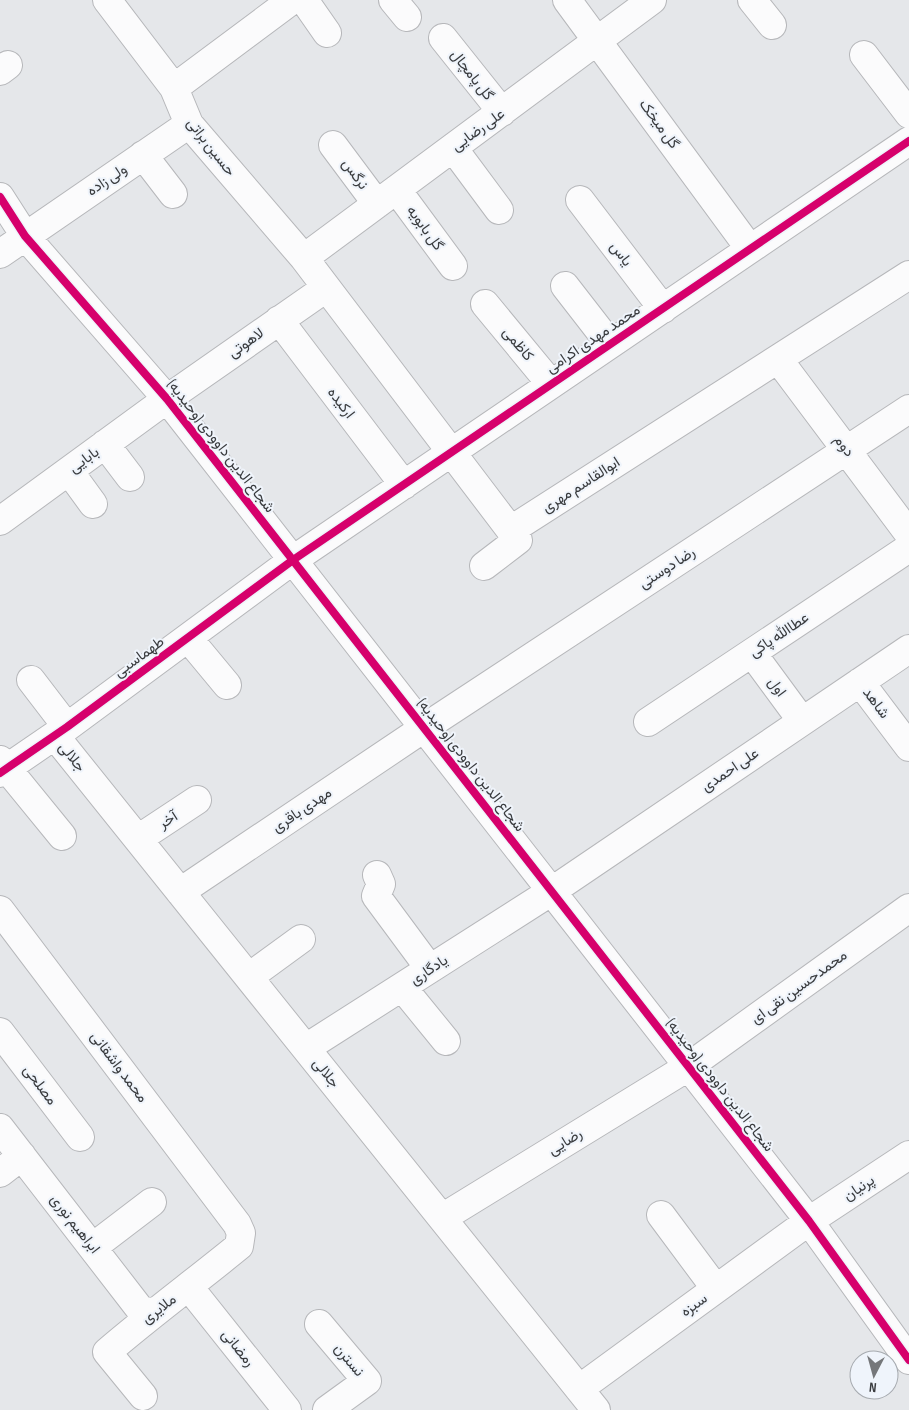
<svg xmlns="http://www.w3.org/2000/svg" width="909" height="1410" font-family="'Sofia Sans Condensed',Vazirmatn,sans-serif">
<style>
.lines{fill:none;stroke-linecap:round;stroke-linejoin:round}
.minor-casing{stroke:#b6b7ba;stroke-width:30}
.minor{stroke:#fbfbfc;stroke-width:28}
.cycleway-casing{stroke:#eff4fb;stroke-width:11}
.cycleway{stroke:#d6006c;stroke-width:8}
.labels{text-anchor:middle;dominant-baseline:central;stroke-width:4;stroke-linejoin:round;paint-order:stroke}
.street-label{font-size:15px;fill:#393b3e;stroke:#eff4fb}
</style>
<rect width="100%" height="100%" fill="#e5e7ea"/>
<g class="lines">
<defs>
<path id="minor" d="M107 0 174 88 189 124 304 258 518 540 484 566
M304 0 327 33
M393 0 407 17
M567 0 750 249
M752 0 772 25
M443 38 502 112
M864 55 909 114
M0 71 8 65
M174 88 292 0
M333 145 377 204
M453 148 499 210
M143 155 173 194
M397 190 453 266
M0 197 25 236 167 399 809 1221 909 1360
M580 200 663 309
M0 254 189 124
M304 258 652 0
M565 286 610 344
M485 304 551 384
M279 320 404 485
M778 359 909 534
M105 444 130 477
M69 471 93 504
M0 521 167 399 326 288
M511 530 909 275
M188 638 227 685
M752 653 802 721
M31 680 67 727
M860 682 909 747
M648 722 909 548
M55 736 596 1410
M0 760 62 836
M0 773 67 727 293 560 909 141
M138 839 197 800
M377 875 381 884 376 896 430 969
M180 892 424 728 909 409
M0 910 237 1224 241 1233 239 1246C195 1282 150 1315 107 1352L143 1396
M249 977 301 939
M402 987 446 1041
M0 1032 80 1137
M306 1048 552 891 909 649
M0 1128 139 1308 142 1311 153 1312
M0 1173 22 1156
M661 1215 716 1289
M442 1218 688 1067 909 908
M93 1247 152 1202
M189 1287 287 1410
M319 1324 367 1381 327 1410
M579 1389 809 1221 909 1155"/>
</defs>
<!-- minor casing -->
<use href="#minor" class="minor-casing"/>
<!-- minor -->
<use href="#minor" class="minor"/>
<defs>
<path id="cycleway" d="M0 197 25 236 167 399 809 1221 909 1360
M0 773 67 727 293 560 909 141"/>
</defs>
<!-- cycleway casing -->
<use href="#cycleway" class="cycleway-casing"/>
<!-- cycleway -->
<use href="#cycleway" class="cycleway"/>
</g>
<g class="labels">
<!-- street labels -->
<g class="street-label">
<text transform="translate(472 75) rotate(52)">گل پامچال</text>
<text transform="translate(659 124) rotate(54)">گل میخک</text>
<text transform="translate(478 130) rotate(-36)">علی رضایی</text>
<text transform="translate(211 147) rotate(52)">حسین براتی</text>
<text transform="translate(355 174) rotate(54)">نرگس</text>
<text transform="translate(107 180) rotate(-34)">ولی زاده</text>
<text transform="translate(425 228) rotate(54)">گل بابویه</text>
<text transform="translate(621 254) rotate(53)">یاس</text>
<text transform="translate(593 339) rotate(-34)">محمد مهدی اکرامی</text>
<text transform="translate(246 343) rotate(-35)">لاهوتی</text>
<text transform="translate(518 344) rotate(50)">کاظمی</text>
<text transform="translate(341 403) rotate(53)">ارکیده</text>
<text transform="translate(221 446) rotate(52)">شجاع الدین داوودی (وحیدیه)</text>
<text transform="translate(844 446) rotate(53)">دوم</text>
<text transform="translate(84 460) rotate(-36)">بابایی</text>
<text transform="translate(581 485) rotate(-33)">ابوالقاسم مهری</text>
<text transform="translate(667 568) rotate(-33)">رضا دوستی</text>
<text transform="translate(779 635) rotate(-34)">عطاالله پاکی</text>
<text transform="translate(139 657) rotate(-36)">طهماسبی</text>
<text transform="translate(777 687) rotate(54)">اول</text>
<text transform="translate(876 703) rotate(53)">شاهد</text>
<text transform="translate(72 757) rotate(51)">جلالی</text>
<text transform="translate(471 765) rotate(52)">شجاع الدین داوودی (وحیدیه)</text>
<text transform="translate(730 770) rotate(-34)">علی احمدی</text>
<text transform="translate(302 810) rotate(-34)">مهدی باقری</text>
<text transform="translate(168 820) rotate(-33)">آخر</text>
<text transform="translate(429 970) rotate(-33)">یادگاری</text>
<text transform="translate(799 987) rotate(-36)">محمدحسین نقی ای</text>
<text transform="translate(119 1067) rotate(53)">محمد واشقانی</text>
<text transform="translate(326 1073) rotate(51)">جلالی</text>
<text transform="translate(40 1085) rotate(53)">مصلحی</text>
<text transform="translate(720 1085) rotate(52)">شجاع الدین داوودی (وحیدیه)</text>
<text transform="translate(565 1142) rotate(-32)">رضایی</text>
<text transform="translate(859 1188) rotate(-34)">پرنیان</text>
<text transform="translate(75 1224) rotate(52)">ابراهیم نوری</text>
<text transform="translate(694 1305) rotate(-36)">سبزه</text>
<text transform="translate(159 1309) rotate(-37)">ملایری</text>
<text transform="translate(238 1348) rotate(51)">رمضانی</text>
<text transform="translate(349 1360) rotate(50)">نسترن</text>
</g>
</g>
<!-- north arrow -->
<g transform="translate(874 1375) rotate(186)"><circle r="24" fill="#eff4fb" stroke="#a6aaaf"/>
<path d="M0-4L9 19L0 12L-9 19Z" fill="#75777a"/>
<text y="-8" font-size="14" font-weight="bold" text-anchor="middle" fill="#393b3e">N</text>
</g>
</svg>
